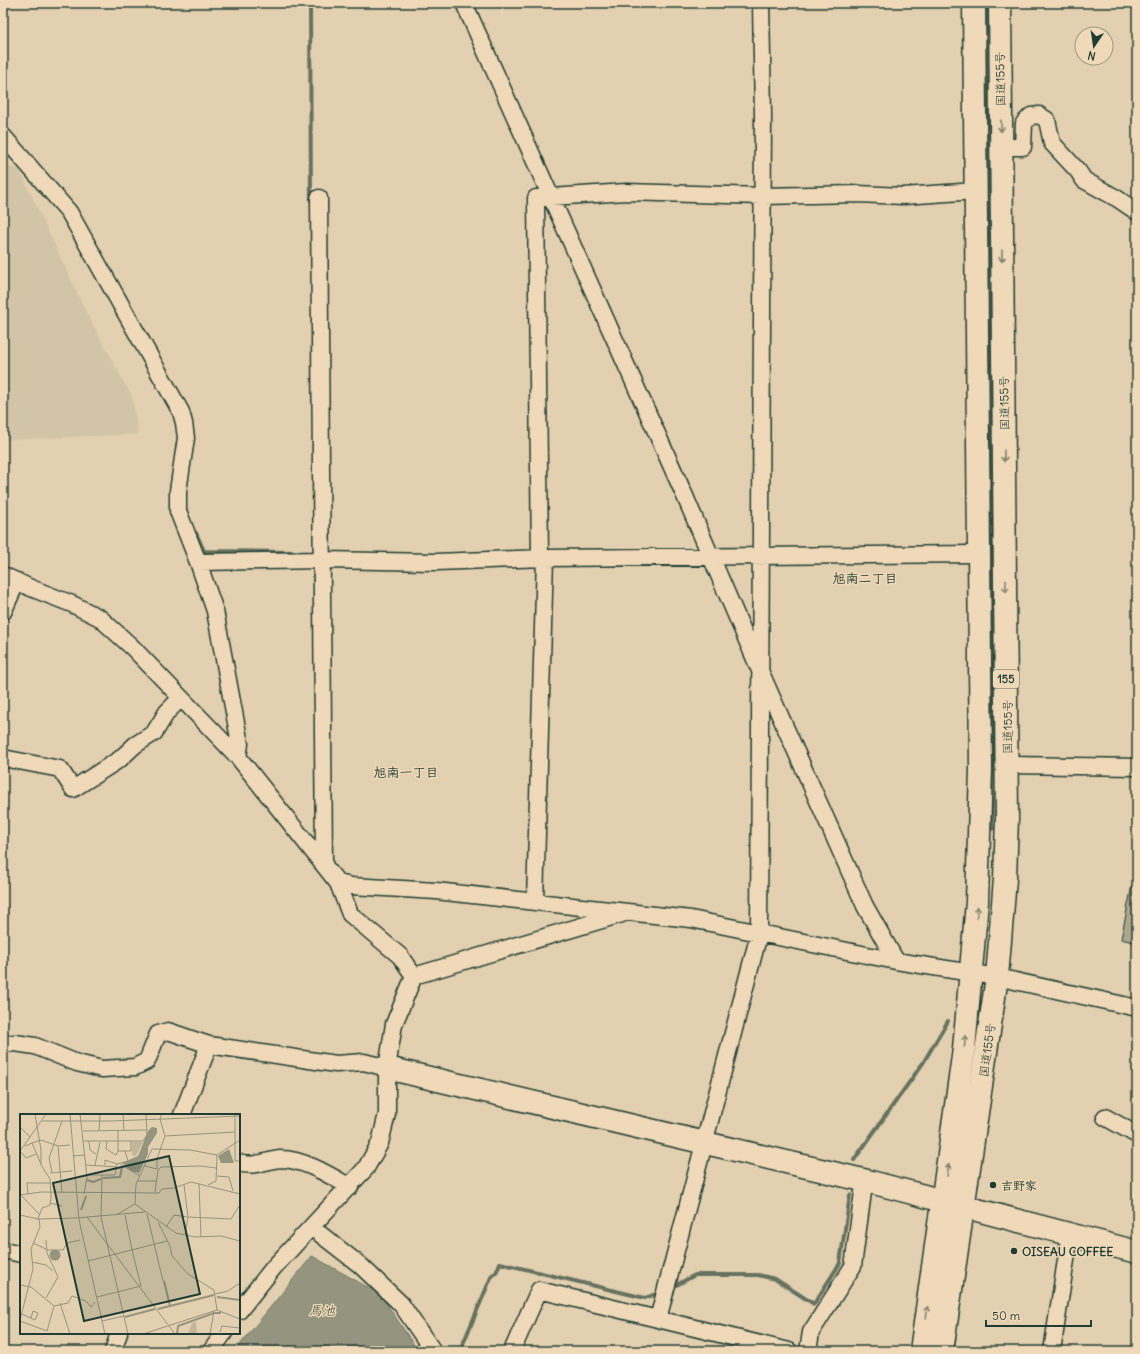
<svg xmlns="http://www.w3.org/2000/svg" width="1140" height="1354" font-family="Delius,'Klee One',sans-serif">
<style>
.built{fill:#d2c4a6}
.water{fill:#95957f;stroke:#667261}
.lines{fill:none;stroke-linecap:round;stroke-linejoin:round}
.stream{stroke:#667261;stroke-width:4}
.building{fill:#aca78d;stroke:#1f3d34}
.street-casing{stroke:#1f3d34;stroke-width:19}
.secondary-casing{stroke:#1f3d34;stroke-width:25}
.highway-casing{stroke:#1f3d34;stroke-width:25}
.street{stroke:#f0d9b8;stroke-width:16}
.secondary{stroke:#f0d9b8;stroke-width:22}
.highway{stroke:#f0d9b8;stroke-width:22}
.oneway{stroke:#7d836f}
.poi-dot{fill:#1f3d34;stroke:#f0d9b8;stroke-width:1.5}
.labels{text-anchor:middle;dominant-baseline:central;stroke-width:3;stroke-linejoin:round;paint-order:stroke}
.shield{fill:#f0d9b8;stroke:#5e6c5c;stroke-width:1}
.shield-label{font-size:11px;font-weight:bold;fill:#1f3d34}
.street-label{font-size:12px;fill:#1f3d34;stroke:#f0d9b8}
.poi-label{font-size:12px;font-weight:bold;fill:#1f3d34;stroke:#f0d9b8;text-anchor:start}
.neighbourhood-label{font-size:13px;font-weight:bold;fill:#1f3d34;stroke:#f0d9b8}
.water-label{font-size:13px;font-style:italic;fill:#314a3f;stroke:#f0d9b8}
.inset-river{fill:none;stroke:#95957f;stroke-width:2}
.inset-road{fill:none;stroke:#95957e;stroke-width:1}
.view{fill:#1f3d34;fill-opacity:0.15;stroke:#1f3d34;stroke-width:2}
.inset-edge{fill:none;stroke:#1f3d34;stroke-width:2}
</style>
<rect width="100%" height="100%" fill="#e3d0b0"/>
<filter id="ink" filterUnits="userSpaceOnUse"><feTurbulence type="fractalNoise" baseFrequency=".025" numOctaves="2"/><feDisplacementMap in="SourceGraphic" scale="8" xChannelSelector="R" yChannelSelector="G"/><feConvolveMatrix kernelMatrix="1 2 1 2 8 2 1 2 1" color-interpolation-filters="sRGB"/></filter>
<g filter="url(#ink)">
<!-- built -->
<path class="built" d="M3 166 19 169 86 312 132 397 138 434 3 440Z"/>
<!-- water -->
<path class="water" d="M312 1256 380 1294 418 1351H235Z"/>
<g class="lines">
<!-- stream -->
<path class="stream" d="M310 3 311 201
M987 3 993 640 992 829
M196 533 204 551 299 552
M854 1160 923 1063 948 1021
M671 1288 695 1275H758L775 1279 814 1304 840 1263 850 1195
M460 1351 492 1275 496 1273 500 1263 645 1298 661 1292"/>
</g>
<!-- building -->
<path class="building" d="M1132 885 1137 886V943L1121 939Z"/>
<g class="lines">
<defs>
<path id="street" d="M464 3 684 494 761 673 865 906 896 961
M3 136 69 212 181 412 184 423 186 438 178 491V511L198 562 215 611 240 744 238 757
M1001 147H1023L1024 123 1031 116 1039 115 1047 120 1052 143 1078 171 1084 180 1118 199 1137 212
M319 198 324 865
M540 558 536 198 626 192 762 196 858 194 903 196 976 191
M198 562 322 560 436 562 545 558 978 554
M3 575 31 588 72 604 100 618 132 647 238 757 338 883 350 914 400 956 414 976
M3 612 17 581
M3 758 60 769 73 789 120 759 135 745 154 733 167 712 181 698
M1007 765 1137 767
M338 883 352 886 436 891 691 919 896 961 997 977 1137 1008
M535 902 545 558
M414 976 622 914
M3 1044 15 1043 35 1046 77 1063 102 1069 135 1067 147 1061 158 1034 168 1031 209 1045 336 1064 364 1062 387 1068
M182 1115 209 1045
M1105 1117 1137 1135
M239 1163C255 1168 266 1160 281 1159 304 1159 331 1176 350 1187
M311 1227 360 1265 401 1304 433 1351
M3 1250 21 1254
M239 1311 274 1267 366 1168 380 1143 387 1114V1068L394 1024 414 976
M658 1319 759 934 763 115 761 3
M113 1351 119 1333
M211 1351 224 1333
M512 1351 539 1290 789 1351
M808 1351 811 1332 853 1266 863 1192 867 1181
M1052 1351 1070 1234"/>
<path id="secondary" d="M387 1068 867 1181 1137 1252"/>
<path id="highway" d="M921 1351 964 1049 977 902 981 769 974 3
M942 1351 997 977 1005 879 1007 818 1000 3"/>
</defs>
<!-- street casing -->
<use href="#street" class="street-casing"/>
<!-- secondary casing -->
<use href="#secondary" class="secondary-casing"/>
<!-- highway casing -->
<use href="#highway" class="highway-casing"/>
<!-- street -->
<use href="#street" class="street"/>
<!-- secondary -->
<use href="#secondary" class="secondary"/>
<!-- highway -->
<use href="#highway" class="highway"/>
</g>
<!-- one-way arrows -->
<defs><path id="oneway-shaft" d="M-6 0H5M1.5-3L5.5 0L1.5 3" fill="none" stroke-width="1.6" stroke-linecap="round" stroke-linejoin="round"/></defs>
<g class="oneway">
<use href="#oneway-shaft" transform="translate(1001 126) rotate(89)"/>
<use href="#oneway-shaft" transform="translate(1002 256) rotate(90)"/>
<use href="#oneway-shaft" transform="translate(1004 456) rotate(89)"/>
<use href="#oneway-shaft" transform="translate(1006 586) rotate(90)"/>
<use href="#oneway-shaft" transform="translate(977 912) rotate(-86)"/>
<use href="#oneway-shaft" transform="translate(965 1041) rotate(-84)"/>
<use href="#oneway-shaft" transform="translate(948 1170) rotate(-82)"/>
<use href="#oneway-shaft" transform="translate(927 1312) rotate(-82)"/>
</g>
</g>
<!-- markers -->
<g class="poi-dot">
<circle cx="993" cy="1185" r="4"/>
<circle cx="1014" cy="1251" r="4"/>
</g>
<g class="labels">
<!-- shield labels -->
<rect class="shield" x="993" y="670" width="26" height="18" rx="3"/>
<g class="shield-label">
<text x="1006" y="679">155</text>
</g>
<!-- street labels -->
<g class="street-label">
<text transform="translate(1000 79) rotate(-91)">国道155号</text>
<text transform="translate(1004 403) rotate(-91)">国道155号</text>
<text transform="translate(1007 727) rotate(-90)">国道155号</text>
<text transform="translate(987 1050) rotate(-82)">国道155号</text>
</g>
<!-- poi labels -->
<g class="poi-label">
<text x="1001" y="1185">吉野家</text>
<text x="1022" y="1251">OISEAU COFFEE</text>
</g>
<!-- neighbourhood labels -->
<g class="neighbourhood-label">
<text x="865" y="578">旭南二丁目</text>
<text x="406" y="772">旭南一丁目</text>
</g>
<!-- water labels -->
<g class="water-label">
<text x="322" y="1310">馬池</text>
</g>
</g>
<!-- overview -->
<g transform="translate(20 1114)">
<rect width="220" height="220" fill="#e3d0b0"/>
<path d="M112 28H123L116 42 112 41Z" fill="#c3b79b"/>
<path d="M176 208 177 220H168L172 209Z" fill="#c3b79b"/>
<path d="M132 13 137 14V19L128 33V40L119 59 111 57 102 49 118 42 128 17ZM209 35 214 49H201L198 42ZM29.5 141a5.5 5.5 0 1 1 11 0a5.5 5.5 0 1 1-11 0Z" fill="#95957f"/>
<path class="inset-river" d="M83 64 100 63 102 53M67 66 73 68 81 65M61 96 66 82M144 167 150 192M197 183 220 186M138 195 194 181M105 203 135 195M157 220 158 212 194 199H201"/>
<path class="inset-road" d="M15 0 21 36V51L30 65 31 83 30 91 22 94 18 105M50 0 59 106 85 220M60 0 67 63 64 80M103 0 104 17M215 0V47H220M22 7H91L220 2M0 13 10 23M63 17 127 16M79 17 80 0M98 17V37H111V27M145 22 215 18M64 27H123L127 21 126 0M69 27 70 36 76 40M87 27 86 35 96 41 98 37M12 29 21 26 38 32 50 31M5 32 12 29 21 50M38 32 42 79M0 37 6 44 16 40M0 37 26 0M53 42 65 41M100 50 120 62M66 51 97 53M75 51 80 28M85 51V46L97 50M125 52 137 55M137 55V45L145 22 140 5 142 0M32 58 29 44 42 7M30 59 52 57M66 61H95L97 50 108 47 105 37M82 61 81 103 108 220M197 62 209 63 213 77M117 67H136M179 70 181 123M164 71 168 103 165 121M188 71 196 67 197 41M135 78 138 56 141 53 180 52 196 54M8 80 7 69H30M0 81 21 78 139 79 142 75 154 74 171 68 220 80M1 81 19 100M30 89 42 92M115 90 116 70 132 35 170 36 197 41 220 26M115 90 156 119 175 123 201 122 220 127M127 100 143 167M0 101 18 105 56 104 125 98M96 101 115 90M105 101 112 136M67 103 155 220M168 103 211 105 220 91M138 108 150 132 152 142 168 160 194 176 197 196M146 113 154 101 167 103M26 126 27 139 38 163 26 184M13 129 28 136H43L47 129 60 126M68 147 147 127M12 148 26 151 33 157M0 171 11 173 34 192 48 189 52 182 66 187 71 193 75 188M195 180 208 177 220 169M77 183 121 172 112 136M40 189 50 220M2 200 15 206 18 199 13 197 11 204M0 206 13 155 11 135 20 113 19 105M0 207 27 217 34 192M82 207 104 202M200 218 202 212 220 214M123 220 197 196 220 205M190 220 194 197"/>
<path class="view" d="M149 42 180 180 64 207 33 69Z"/>
<rect width="220" height="220" class="inset-edge"/>
</g>
<!-- margin -->
<rect width="1140" height="1354" fill="none" stroke="#f0d9b8" stroke-width="16"/>
<rect x="8" y="8" width="1124" height="1338" fill="none" stroke="#1f3d34" stroke-width="1.5" filter="url(#ink)"/>
<!-- north arrow -->
<g transform="translate(1094 46) rotate(193)"><circle r="19" fill="#f0d9b8" stroke="#9c9b83"/>
<path d="M0-3L7 15L0 10L-7 15Z" fill="#1f3d34"/>
<text y="-6" font-size="11" font-weight="bold" text-anchor="middle" fill="#1f3d34">N</text>
</g>
<!-- scale -->
<path d="M986 1320v6h105v-6" fill="none" stroke="#1f3d34" stroke-width="2"/>
<text x="992" y="1320" font-size="12" fill="#1f3d34" stroke="#f0d9b8" stroke-width="3" paint-order="stroke">50 m</text>
</svg>
